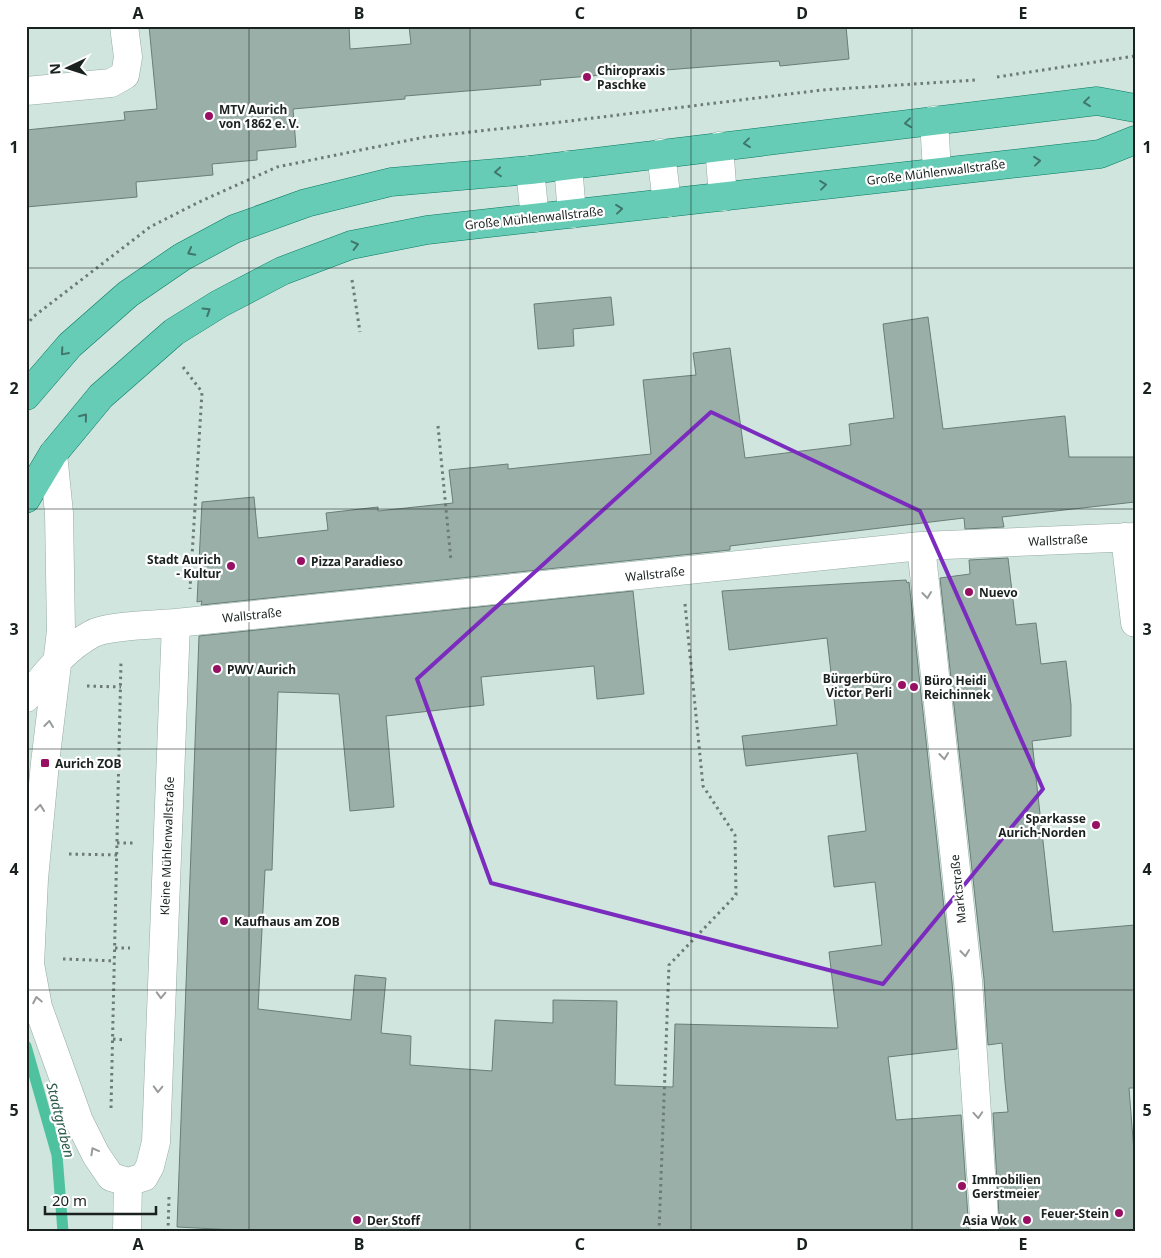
<svg xmlns="http://www.w3.org/2000/svg" width="1161" height="1258" font-family="'Noto Sans',sans-serif">
<style>
.lines{fill:none;stroke-linecap:round;stroke-linejoin:round}
.stream{stroke:#4ec29f;stroke-width:11}
.building{fill:#9aafa7;stroke:#697e76}
.minor-casing{stroke:#96aba3;stroke-width:29}
.major-casing{stroke:#097a61;stroke-width:29}
.path{stroke:#6d7b76;stroke-width:3;stroke-dasharray:2.5 4;stroke-linecap:butt}
.minor{stroke:#fff;stroke-width:28}
.major{stroke:#66ccb6;stroke-width:28}
.oneway{stroke:#40776a}
.oneway2{stroke:#989c9a}
.marked{fill:none;stroke:#7b2cbf;stroke-width:4;stroke-linejoin:round}
.grid{fill:none;stroke:#1a221f;stroke-width:1;stroke-opacity:0.55}
.poi-dot{fill:#981064;stroke:#fff;stroke-width:2}
.labels{text-anchor:middle;dominant-baseline:central;stroke-width:4.5;stroke-linejoin:round;paint-order:stroke}
.poi-label{font-size:12px;font-weight:bold;fill:#1a221f;stroke:#fff;text-anchor:start}
.street-label{font-size:12px;fill:#1a221f;stroke:#fff}
.water-label{font-size:14px;font-style:italic;fill:#2b5b4c;stroke:#fff}
.neatline{fill:none;stroke:#1a221f;stroke-width:2}
.grid-label{font-size:16px;text-anchor:middle;font-weight:bold;fill:#1a221f}
</style>
<rect width="100%" height="100%" fill="#cfe5dd"/>
<g class="lines">
<!-- stream -->
<path class="stream" d="M26 1046 57 1155 63 1232"/>
</g>
<!-- building -->
<path class="building" d="M149 26H349L350 49 411 44 409 26H846L849 59 780 66 779 61 540 80 541 85 405 96V99L293 109 296 147 257 151V160L212 164 213 175 136 182 137 197 26 207V130L125 120 124 112 157 109Z
M611 297 614 325 573 329 574 346 538 349 534 304Z
M928 317 943 429 1065 416 1069 457H1135V502L1002 517 1004 527 965 529 964 518 730 546V550L201 605 202 601 197 602 202 502 254 497 258 538 328 530 326 513 378 507V511L453 503 449 470 508 464V469L651 454 643 380 696 375 693 353 730 348 745 458 851 445 849 424 894 418 883 324Z
M1008 558 1016 625 1036 623 1041 664 1066 661 1071 705V736L1032 741 1053 932 1135 925V1088H1129L1135 1165V1232H1000L993 1113 1008 1112 1005 1082 1002 1043 988 1045 984 979 940 578 970 574 969 560Z
M906 580 907 583 909 582 952 982 957 1049 888 1057 896 1120 961 1115 969 1232H274L177 1227 199 636 633 591 644 694 597 699 594 666 481 677 484 705 386 716 394 807 350 811 339 694 278 692 272 870H265L258 1009 351 1020 355 975 386 978 381 1033 411 1036 410 1065 492 1071 495 1020 553 1023V1000L617 1001 615 1085 673 1087 675 1024 838 1028 829 952 882 945 875 882 834 887 828 836 866 831 857 753 746 766 742 736 837 725 827 638 729 650 722 591Z"/>
<g class="lines">
<defs>
<path id="minor" d="M26 91 111 83 125 75 128 57 124 26
M934 120 937 171
M719 146 723 197
M661 153 667 203
M568 165 572 214
M530 170 535 218
M1125 537 1135 623
M921 546 968 981 985 1232
M176 623 921 546 1135 537
M26 698C46 674 64 649 92 634 108 625 156 625 176 623L156 1142 150 1166 144 1177 128 1182 111 1177 96 1155 79 1121 38 1007 30 964 34 879 45 763 61 631 59 513 53 454
M127 1232 128 1182"/>
<path id="major" d="M26 396 70 345 128 294 182 257 234 229 306 203 391 182 530 170 1097 101 1135 108
M26 499 53 454 101 396 174 332 219 304 282 271 351 245 427 230 1100 154 1135 140"/>
</defs>
<!-- minor casing -->
<use href="#minor" class="minor-casing"/>
<!-- major casing -->
<use href="#major" class="major-casing"/>
<!-- path -->
<path class="path" d="M997 77 1135 56
M352 280 360 332
M26 326 33 317 150 227 199 202 277 167 425 137 561 122 822 90 976 80
M183 367 202 392 190 589
M438 426 451 561
M87 686 121 687
M78 764 119 765
M117 843H134
M69 854 117 855
M115 948H130
M63 959 115 961
M113 1039 126 1040
M111 1108 121 661
M168 1232 169 1197
M659 1232 669 965 736 895 735 835 703 786 685 604"/>
<!-- minor -->
<use href="#minor" class="minor"/>
<!-- major -->
<use href="#major" class="major"/>
</g>
<!-- one-way arrows -->
<defs><path id="oneway-chevron" d="M-2-3.5L2.5 0L-2 3.5" fill="none" stroke-width="1.6" stroke-linecap="round" stroke-linejoin="round" transform="scale(1.25)"/></defs>
<g class="oneway">
<use href="#oneway-chevron" transform="translate(1087 102) rotate(173)"/>
<use href="#oneway-chevron" transform="translate(908 123) rotate(173)"/>
<use href="#oneway-chevron" transform="translate(747 143) rotate(173)"/>
<use href="#oneway-chevron" transform="translate(1037 161) rotate(-6)"/>
<use href="#oneway-chevron" transform="translate(498 172) rotate(175)"/>
<use href="#oneway-chevron" transform="translate(823 185) rotate(-7)"/>
<use href="#oneway-chevron" transform="translate(619 209) rotate(-6)"/>
<use href="#oneway-chevron" transform="translate(355 245) rotate(-14)"/>
<use href="#oneway-chevron" transform="translate(191 252) rotate(152)"/>
<use href="#oneway-chevron" transform="translate(207 311) rotate(-32)"/>
<use href="#oneway-chevron" transform="translate(64 352) rotate(131)"/>
<use href="#oneway-chevron" transform="translate(84 417) rotate(-51)"/>
</g>
<g class="oneway2">
<use href="#oneway-chevron" transform="translate(927 595) rotate(84)"/>
<use href="#oneway-chevron" transform="translate(49 724) rotate(-83)"/>
<use href="#oneway-chevron" transform="translate(944 756) rotate(84)"/>
<use href="#oneway-chevron" transform="translate(40 808) rotate(-84)"/>
<use href="#oneway-chevron" transform="translate(965 953) rotate(84)"/>
<use href="#oneway-chevron" transform="translate(161 995) rotate(92)"/>
<use href="#oneway-chevron" transform="translate(37 1000) rotate(-101)"/>
<use href="#oneway-chevron" transform="translate(158 1089) rotate(92)"/>
<use href="#oneway-chevron" transform="translate(978 1115) rotate(86)"/>
<use href="#oneway-chevron" transform="translate(94 1151) rotate(-119)"/>
</g>
<!-- marked area -->
<path class="marked" d="M711 412 920 511 1043 789 883 984 491 883 417 679Z"/>
<!-- grid -->
<path class="grid" d="M249 26V1232M470 26V1232M691 26V1232M912 26V1232M26 268H1135M26 509H1135M26 749H1135M26 990H1135"/>
<!-- markers -->
<g class="poi-dot">
<circle cx="587" cy="77" r="5"/>
<circle cx="209" cy="116" r="5"/>
<circle cx="301" cy="561" r="5"/>
<circle cx="231" cy="566" r="5"/>
<circle cx="969" cy="592" r="5"/>
<circle cx="217" cy="669" r="5"/>
<circle cx="902" cy="685" r="5"/>
<circle cx="914" cy="687" r="5"/>
<rect x="40" y="758" width="10" height="10" rx="2.5"/>
<circle cx="1096" cy="825" r="5"/>
<circle cx="224" cy="921" r="5"/>
<circle cx="962" cy="1186" r="5"/>
<circle cx="1119" cy="1213" r="5"/>
<circle cx="357" cy="1220" r="5"/>
<circle cx="1027" cy="1220" r="5"/>
</g>
<g class="labels">
<!-- poi labels -->
<g class="poi-label">
<text x="597" y="70">Chiropraxis<tspan x="597" dy="14">Paschke</tspan></text>
<text x="219" y="109">MTV Aurich<tspan x="219" dy="14">von 1862 e. V.</tspan></text>
<text x="221" y="559" text-anchor="end">Stadt Aurich<tspan x="221" dy="14">- Kultur</tspan></text>
<text x="311" y="561">Pizza Paradieso</text>
<text x="979" y="592">Nuevo</text>
<text x="227" y="669">PWV Aurich</text>
<text x="892" y="678" text-anchor="end">Bürgerbüro<tspan x="892" dy="14">Victor Perli</tspan></text>
<text x="924" y="680">Büro Heidi<tspan x="924" dy="14">Reichinnek</tspan></text>
<text x="55" y="763">Aurich ZOB</text>
<text x="1086" y="818" text-anchor="end">Sparkasse<tspan x="1086" dy="14">Aurich-Norden</tspan></text>
<text x="234" y="921">Kaufhaus am ZOB</text>
<text x="972" y="1179">Immobilien<tspan x="972" dy="14">Gerstmeier</tspan></text>
<text x="1109" y="1213" text-anchor="end">Feuer-Stein</text>
<text x="367" y="1220">Der Stoff</text>
<text x="1017" y="1220" text-anchor="end">Asia Wok</text>
</g>
<!-- street labels -->
<g class="street-label">
<text transform="translate(936 172) rotate(-7)">Große Mühlenwallstraße</text>
<text transform="translate(534 218) rotate(-6)">Große Mühlenwallstraße</text>
<text transform="translate(1058 540) rotate(-3)">Wallstraße</text>
<text transform="translate(655 574) rotate(-6)">Wallstraße</text>
<text transform="translate(252 615) rotate(-6)">Wallstraße</text>
<text transform="translate(167 846) rotate(-88)">Kleine Mühlenwallstraße</text>
<text transform="translate(958 889) rotate(-96)">Marktstraße</text>
</g>
<!-- water labels -->
<g class="water-label">
<text transform="translate(61 1120) rotate(76)">Stadtgraben</text>
</g>
</g>
<!-- border -->
<rect width="1161" height="1258" fill="none" stroke="#ffffff" stroke-width="55"/>
<!-- north arrow -->
<g transform="translate(68 68) rotate(266)" stroke="#ffffff" stroke-width="4" paint-order="stroke">
<path d="M0-4L9 19L0 12L-9 19Z" fill="#1a221f"/>
<text y="-8" font-size="14" font-weight="bold" text-anchor="middle" fill="#1a221f">N</text>
</g>
<!-- scale -->
<path d="M45 1206v8h111v-8" fill="none" stroke="#1a221f" stroke-width="2.5"/>
<text x="52" y="1206" font-size="15" fill="#1a221f" stroke="#ffffff" stroke-width="4" paint-order="stroke">20 m</text>
<rect x="28" y="28" width="1106" height="1202" class="neatline"/>
<g class="grid-label">
<text x="138" y="19">A</text>
<text x="359" y="19">B</text>
<text x="580" y="19">C</text>
<text x="802" y="19">D</text>
<text x="1023" y="19">E</text>
<text x="14" y="153">1</text>
<text x="1147" y="153">1</text>
<text x="14" y="394">2</text>
<text x="1147" y="394">2</text>
<text x="14" y="635">3</text>
<text x="1147" y="635">3</text>
<text x="14" y="875">4</text>
<text x="1147" y="875">4</text>
<text x="14" y="1116">5</text>
<text x="1147" y="1116">5</text>
<text x="138" y="1250">A</text>
<text x="359" y="1250">B</text>
<text x="580" y="1250">C</text>
<text x="802" y="1250">D</text>
<text x="1023" y="1250">E</text>
</g>
</svg>
